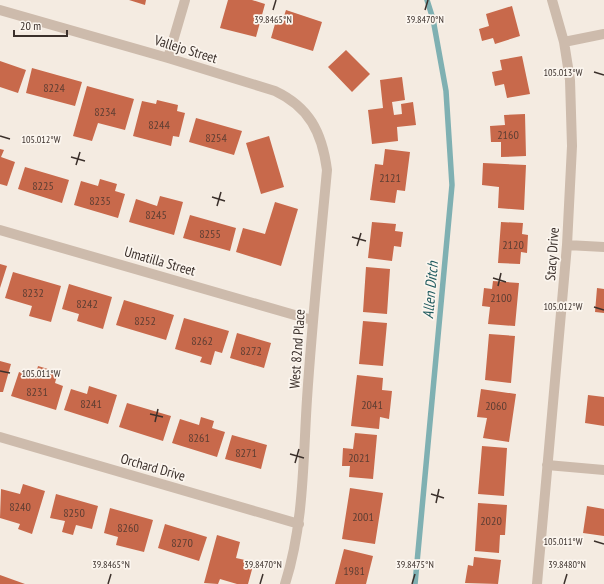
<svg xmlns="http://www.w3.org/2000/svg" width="604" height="584" font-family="'PT Sans Narrow',sans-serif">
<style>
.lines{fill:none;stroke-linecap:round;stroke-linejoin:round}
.stream{stroke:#7fb0b2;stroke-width:5.5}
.building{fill:#c8694b}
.street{stroke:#cdbbac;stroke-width:10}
.ticks{fill:none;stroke:#3b302b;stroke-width:1.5}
.labels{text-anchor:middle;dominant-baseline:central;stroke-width:3.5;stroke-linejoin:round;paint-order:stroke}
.number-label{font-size:12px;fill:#5e3e33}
.street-label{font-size:14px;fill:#3b302b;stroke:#fbf5ee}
.water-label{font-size:15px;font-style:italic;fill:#1f5a5e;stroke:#fbf5ee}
.ticks-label{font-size:10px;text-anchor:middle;fill:#3b302b;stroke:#fbf5ee;stroke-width:3.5;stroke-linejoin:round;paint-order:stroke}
</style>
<rect width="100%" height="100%" fill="#f4ebe1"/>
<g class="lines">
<!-- stream -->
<path class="stream" d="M415 584 452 185 446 91 433 19 427 0"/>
</g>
<!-- building -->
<path class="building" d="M129 0H146L145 5Z
M228 0H252L265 4 256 37 220 28Z
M512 6 520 36 495 44 493 38 482 41 479 29 489 26 486 14Z
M286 10 322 22 313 51 271 38 277 17 283 19Z
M346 50 370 74 352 92 328 67Z
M522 56 530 94 507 98 504 84 495 86 492 72 502 70 500 60Z
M0 61 26 70 18 93 0 87Z
M32 68 82 82 75 106 26 93Z
M402 77 405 100 392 102 394 115 402 114 401 104 413 102 416 125 397 127 398 141 372 144 368 110 383 108 380 80Z
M87 86 134 99 125 130 98 123 92 141 73 136Z
M157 100 178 105 177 111 185 113 179 137 173 136 171 146 133 136 142 101 156 104Z
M525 114 526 156 501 157V142H491L490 126 505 125 504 115Z
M196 118 242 131 234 155 189 142Z
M269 136 284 187 261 194 246 143Z
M0 149 4 150 1 157 15 162 7 186 0 184Z
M385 149 410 152 405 191 397 190 395 203 370 200 375 164 383 165Z
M483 163 526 165 524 210 498 208 499 187 482 185Z
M25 167 69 180 62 203 18 189Z
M100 179 117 184 115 191 125 194 118 218 74 205 81 181 98 186Z
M160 196 183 202 174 235 129 222 136 199 157 206Z
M275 202 298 209 281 266 236 252 243 228 265 234Z
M190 215 236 228 230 251 183 238Z
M372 222 396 224 395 231 403 232 401 247 394 246 392 261 368 258Z
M501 222 523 223 522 234 528 235 527 253 521 252 520 264 498 263Z
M0 264 7 266 0 288Z
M366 267 390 269 387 314 363 312Z
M13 272 61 286 51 322 29 316 32 306 5 298Z
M493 281 519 283 515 326 488 324 490 307 482 306 484 288 492 289Z
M69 284 112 297 103 329 77 321 79 314 62 309Z
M597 288 604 289V313L595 312Z
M124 300 174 315 166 340 116 325Z
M184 318 229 331 222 353 215 351 211 365 200 362 202 357 175 349Z
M363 321 387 323 383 366 359 364Z
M237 333 271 343 264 368 230 358Z
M489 334 515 336 511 383 485 380Z
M0 361 11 364 3 392H0Z
M38 366 58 372 55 383 63 386 56 410 11 396 19 372 35 377Z
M357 375 383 378 382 390 392 391 389 419 380 417 379 429 351 426Z
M89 386 117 395 108 424 64 410 71 389 87 394Z
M481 389 516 394 509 442 483 438 487 418 477 417Z
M588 395 604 397V426L585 423Z
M127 403 171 416 163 441 119 427Z
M201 417 214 421 212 428 225 432 217 457 172 443 180 419 199 425Z
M355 433 377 435 373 479 349 477 350 466H342L343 448 353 449Z
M232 435 267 445 261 469 225 459Z
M482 446 507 448 504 496 478 494Z
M23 484 45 491 32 534 18 529 20 524 0 518 1 489 20 494Z
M350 488 383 493 375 544 342 539Z
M56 494 98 506 92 529 76 525 73 535 62 532 65 521 50 518Z
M478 503 507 505 505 535H500L499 553 475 551Z
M587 506 604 509V536L583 533Z
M110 508 153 520 144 552 116 545 118 537 104 533Z
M165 524 207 537 199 561 158 548Z
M217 535 240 542 236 558 254 562 248 584H237L220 579 218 584 204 583Z
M344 549 373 556 366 584H335Z
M474 557 501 560 498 584 465 583 468 565 473 566Z
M0 575 25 584H0Z"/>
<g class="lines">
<!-- street -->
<path class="street" d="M0 10 168 58 275 91C309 107 322 132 327 170 320 246 312 322 307 399 303 460 304 525 285 584
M564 42 604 34
M168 58 185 0
M0 230 312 320
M567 245 604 247
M0 437 299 524
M547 465 604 470
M537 584 567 245 572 146 570 80 564 42 552 0"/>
</g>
<!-- ticks -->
<path class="ticks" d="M273 10 276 0M425 10 428 0M594 72 604 75M0 136 10 139M71 157 85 161M76 165 80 152M212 197 225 201M217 206 221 192M352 237 366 241M357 246 361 233M493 278 506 282M498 286 501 273M594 307 604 310M0 371 10 373M150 414 163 417M155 422 158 409M290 454 304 458M295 463 299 449M431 494 444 498M436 503 439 489M594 541 604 544M108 584 111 574M260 584 263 574M412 584 415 574M564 584 567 574"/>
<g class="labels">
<!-- number labels -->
<g class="number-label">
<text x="54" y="87">8224</text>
<text x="105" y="111">8234</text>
<text x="159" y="124">8244</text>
<text x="508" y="134">2160</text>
<text x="216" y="137">8254</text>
<text x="390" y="177">2121</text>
<text x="43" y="185">8225</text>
<text x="100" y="200">8235</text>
<text x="156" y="214">8245</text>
<text x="210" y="233">8255</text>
<text x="513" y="244">2120</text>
<text x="33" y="292">8232</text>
<text x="501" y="297">2100</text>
<text x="87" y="303">8242</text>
<text x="145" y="320">8252</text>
<text x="202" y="340">8262</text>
<text x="251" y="350">8272</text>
<text x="37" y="391">8231</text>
<text x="91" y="403">8241</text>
<text x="372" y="404">2041</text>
<text x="496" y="405">2060</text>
<text x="199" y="437">8261</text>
<text x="246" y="452">8271</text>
<text x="359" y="457">2021</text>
<text x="20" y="506">8240</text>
<text x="74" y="512">8250</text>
<text x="363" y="516">2001</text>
<text x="491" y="520">2020</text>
<text x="128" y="527">8260</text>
<text x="182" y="542">8270</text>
<text x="354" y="570">1981</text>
</g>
<!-- street labels -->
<g class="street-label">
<text transform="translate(186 49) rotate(17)">Vallejo Street</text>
<text transform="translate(552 254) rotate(-86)">Stacy Drive</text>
<text transform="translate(160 261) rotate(16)">Umatilla Street</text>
<text transform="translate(297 349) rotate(-86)">West 82nd Place</text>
<text transform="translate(153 467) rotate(16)">Orchard Drive</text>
</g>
<!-- water labels -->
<g class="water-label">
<text transform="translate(430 290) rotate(-85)">Allen Ditch</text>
</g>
</g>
<g class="ticks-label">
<text x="273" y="23">39.8465°N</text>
<text x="425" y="23">39.8470°N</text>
<text x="563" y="76">105.013°W</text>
<text x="41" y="143">105.012°W</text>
<text x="563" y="310">105.012°W</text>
<text x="41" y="377">105.011°W</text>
<text x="563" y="545">105.011°W</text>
<text x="111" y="568">39.8465°N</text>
<text x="263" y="568">39.8470°N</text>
<text x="415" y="568">39.8475°N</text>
<text x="567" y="568">39.8480°N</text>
</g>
<!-- scale -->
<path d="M14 30v6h53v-6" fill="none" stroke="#3b302b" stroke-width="2"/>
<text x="20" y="30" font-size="12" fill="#3b302b" stroke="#fbf5ee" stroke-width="3" paint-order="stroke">20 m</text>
</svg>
